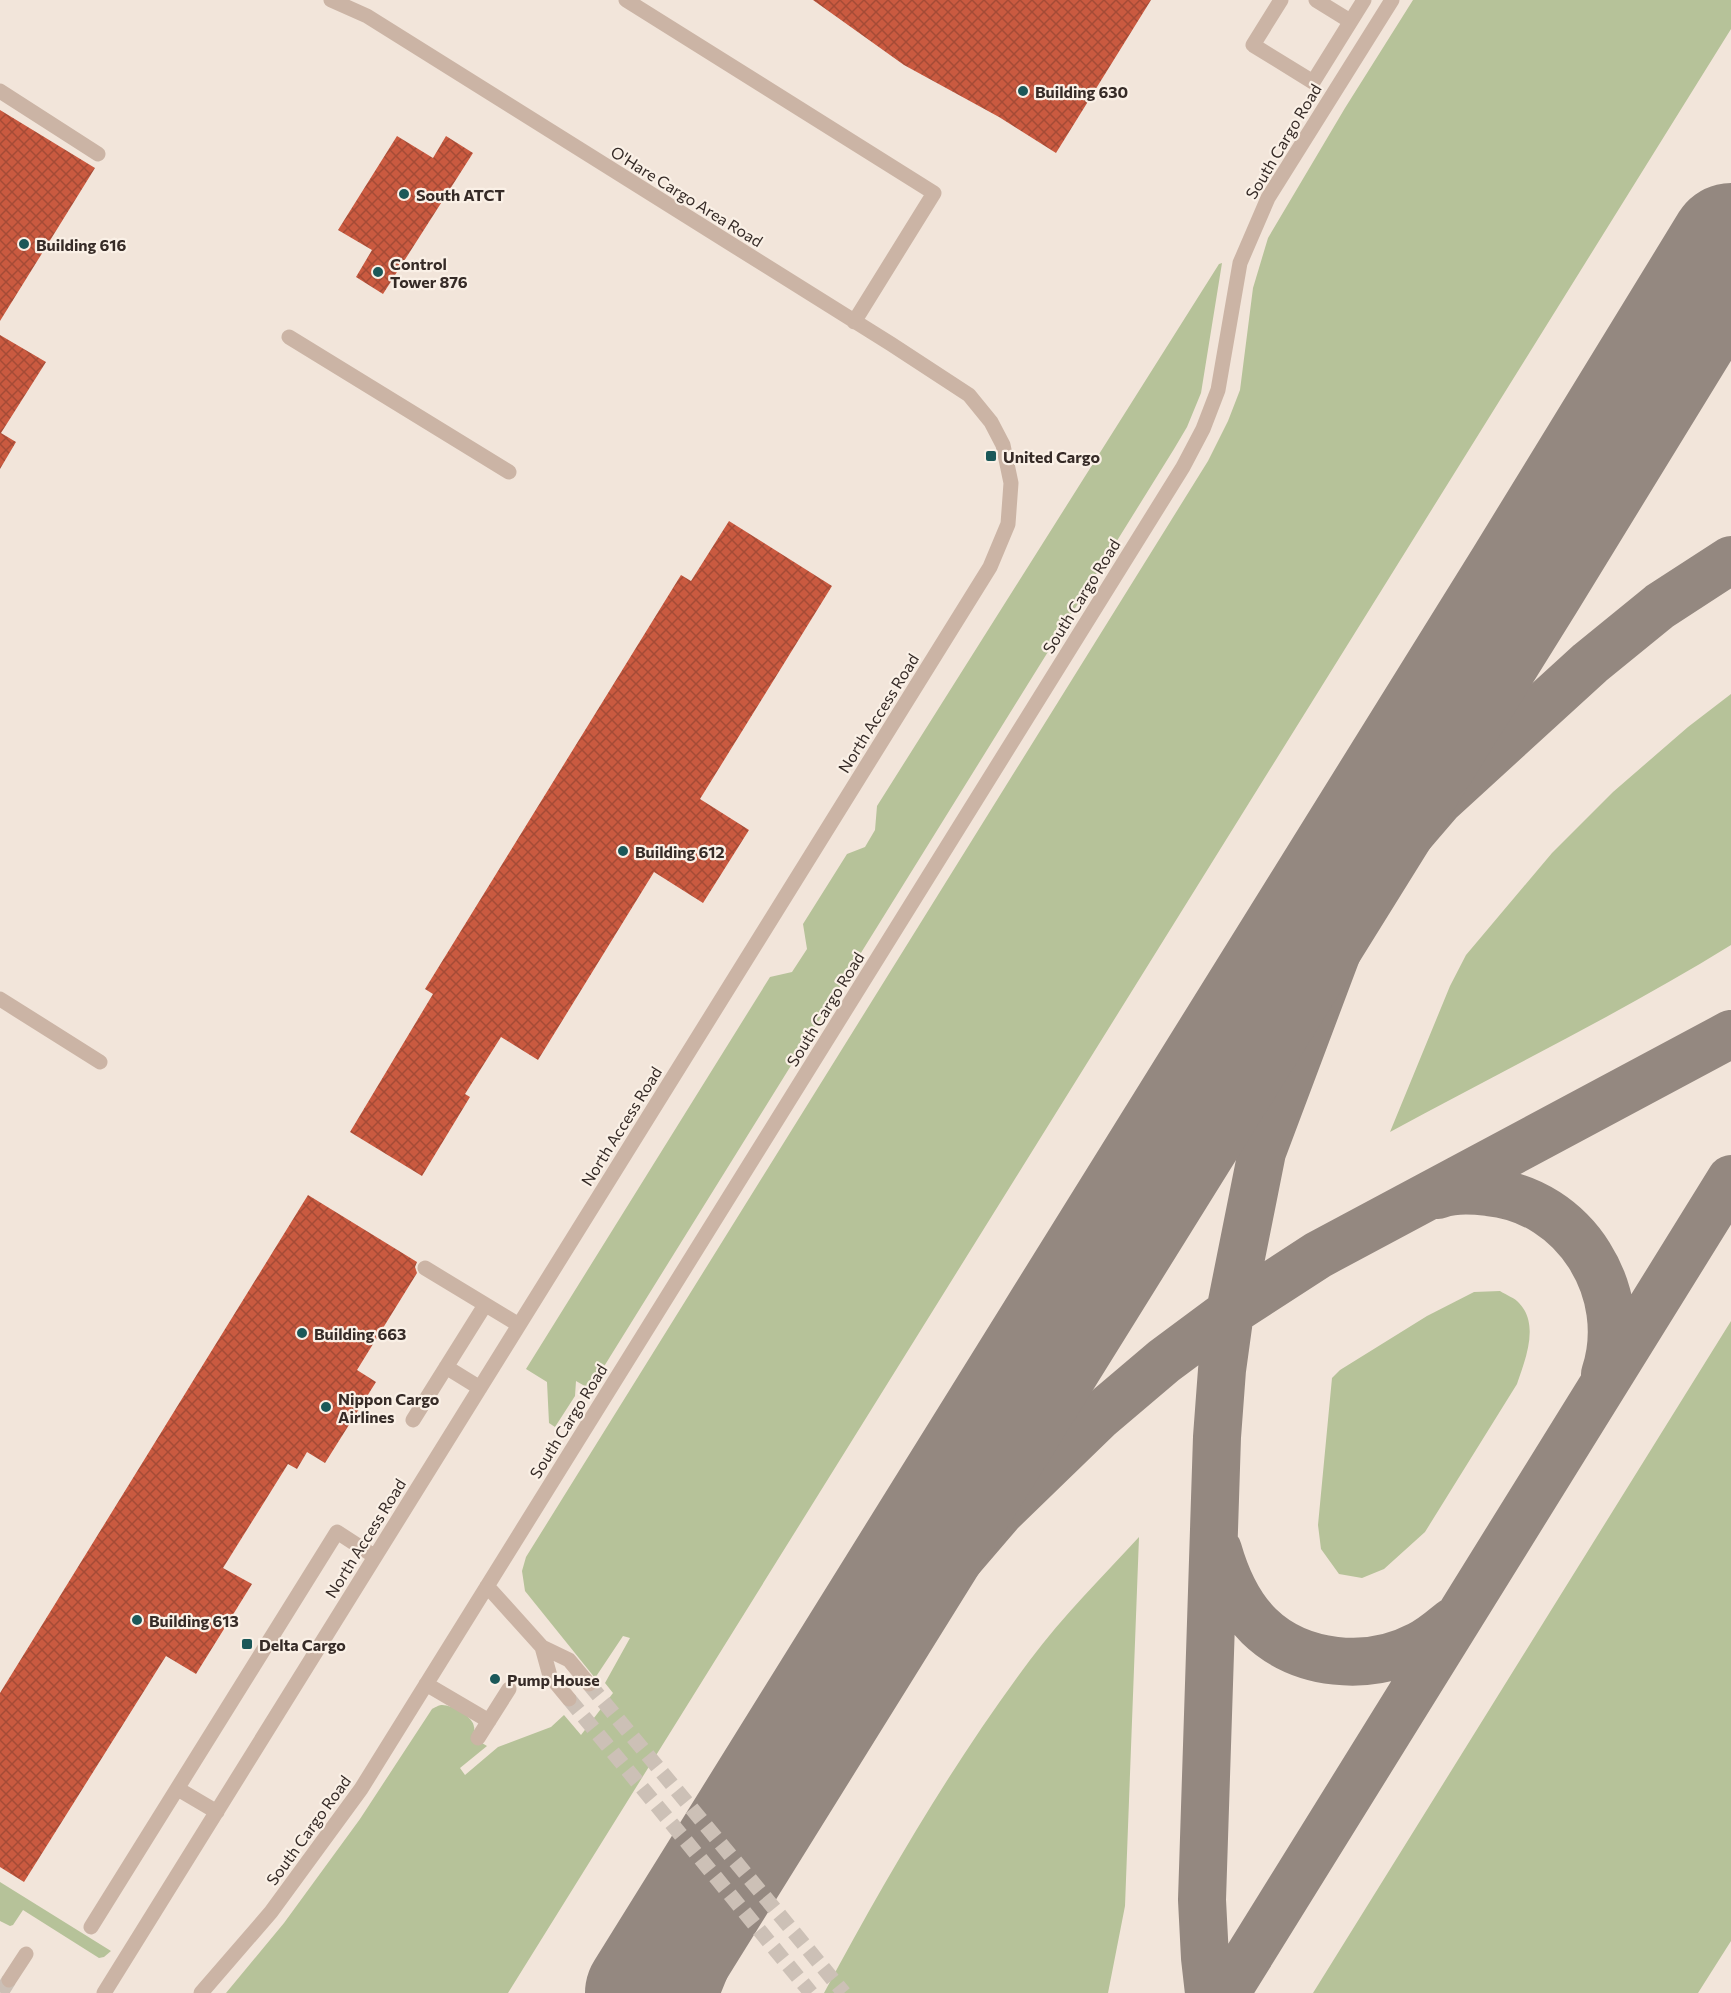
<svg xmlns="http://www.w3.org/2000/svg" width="1731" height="1993" font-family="Commissioner,sans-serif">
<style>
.grass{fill:#b6c299}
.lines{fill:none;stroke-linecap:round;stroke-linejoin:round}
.taxiway{stroke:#948880;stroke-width:48}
.runway{stroke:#948880;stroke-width:122}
.building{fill:url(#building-cross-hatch)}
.minor-tunnel{stroke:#ccc0b6;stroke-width:15;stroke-dasharray:15 8;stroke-linecap:butt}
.minor{stroke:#cbb4a5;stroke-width:15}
.poi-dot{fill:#1b5859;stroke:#faf0e6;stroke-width:2}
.labels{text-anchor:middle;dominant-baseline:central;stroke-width:4.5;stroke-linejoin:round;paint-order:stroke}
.poi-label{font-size:16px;font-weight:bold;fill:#362b27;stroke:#faf0e6;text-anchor:start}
.street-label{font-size:16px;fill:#362b27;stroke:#faf0e6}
</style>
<defs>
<pattern id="building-cross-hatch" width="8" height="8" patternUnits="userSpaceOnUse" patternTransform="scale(1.5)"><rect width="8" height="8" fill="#ca5a40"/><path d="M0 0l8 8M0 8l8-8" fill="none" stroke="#a54b36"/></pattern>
</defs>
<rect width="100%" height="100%" fill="#f2e5da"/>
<!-- grass -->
<path class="grass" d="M1413 0H1731V29L508 1993H226L284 1923 360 1819 432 1709C434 1708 439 1705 441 1705 451 1704 474 1717 474 1727 475 1728 473 1735 472 1737L487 1746 460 1768 465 1775 498 1747 551 1727 564 1715 581 1735 613 1693 605 1683 630 1638 623 1636 595 1678 525 1591 522 1571 526 1557 1208 461 1228 421 1240 390 1253 288 1268 238 1345 108Z
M1222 263 1201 393 1187 427 1174 449 590 1389 576 1381 575 1396 555 1427 549 1423 547 1382 526 1369 770 977 792 972 807 949 803 924 847 854 865 847 875 830 877 806 1219 264Z
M1731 694V945C1621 1013 1504 1070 1390 1132L1450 986 1466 955 1552 853 1613 792 1688 727Z
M1500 1291C1506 1295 1515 1298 1519 1303 1540 1325 1525 1360 1517 1384L1425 1532 1384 1569 1362 1578 1339 1574 1321 1549 1318 1525 1332 1378 1340 1370 1427 1316 1474 1292Z
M1731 1321V1941L1698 1993H1313Z
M1139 1537 1125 1906 1108 1993H824C886 1878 952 1764 1030 1660 1063 1616 1102 1577 1139 1537Z
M0 1882 111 1951 104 1957 99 1958 23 1910 13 1925 10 1926 0 1921Z"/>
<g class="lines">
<!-- taxiway -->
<path class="taxiway" d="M1396 851 1439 801 1590 663 1660 606 1731 560
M1172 1146 1325 941
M1438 1195C1453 1189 1472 1190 1488 1192 1575 1200 1632 1292 1605 1374
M1218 1550C1226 1578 1238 1605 1259 1626 1300 1666 1369 1672 1418 1646 1431 1640 1441 1631 1452 1622
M701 1905 885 1646 1000 1512 1098 1417 1164 1361 1230 1312 1318 1255 1731 1034
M695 1993 721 1929 748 1874
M1209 1993 1205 1958 1202 1900 1217 1437 1222 1370 1230 1312 1262 1152 1359 894 1411 781 1525 580
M1226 1993 1731 1179"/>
<!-- runway -->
<path class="runway" d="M646 1993 1525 580 1731 244"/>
</g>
<!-- building -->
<path class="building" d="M813 0H1151L1056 153 999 117 904 65Z
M0 110 95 168 0 321Z
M397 136 433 158 446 136 473 153 383 294 356 277 372 250 338 230Z
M0 335 46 362 1 433 16 442 0 469Z
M729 521 832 586 700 799 749 830 703 903 654 872 538 1060 501 1037 465 1094 470 1097 422 1176 350 1132 433 994 425 989 681 575 691 581Z
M308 1195 417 1262 415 1267 417 1273 357 1370 376 1382 325 1463 307 1452 297 1469 288 1464 223 1568 252 1584 196 1674 166 1656 24 1882 0 1867V1693Z"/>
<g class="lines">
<!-- minor-tunnel -->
<path class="minor-tunnel" d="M589 1684 844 1993
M569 1699 811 1993
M1 1993 9 1980"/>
<!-- minor -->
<path class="minor" d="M626 0 934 193 854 322
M1281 0 1253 45 1313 82 1364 0
M1316 0 1350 21
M0 91 98 154
M289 337 509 472
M0 999 100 1062
M425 1268 519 1325
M446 1367 480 1388
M413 1420 485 1305
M487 1586 542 1647 569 1660 589 1684
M542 1647 550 1676 569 1699
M426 1684 489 1721
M478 1738 509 1689
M178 1789 217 1812
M91 1927 337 1532 374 1556
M9 1980 26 1954
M104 1993 990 567 1008 524 1011 483 1003 445 991 422 969 395 891 344 367 16 331 0
M201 1993 271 1912 361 1789 1183 467 1203 429 1218 390 1240 263 1268 198 1392 0"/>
</g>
<!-- markers -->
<g class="poi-dot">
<circle cx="1023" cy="91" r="6"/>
<circle cx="404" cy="194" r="6"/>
<circle cx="24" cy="244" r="6"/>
<circle cx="378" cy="272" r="6"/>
<rect x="985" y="450" width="12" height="12" rx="3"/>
<circle cx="623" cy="851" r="6"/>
<circle cx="302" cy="1333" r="6"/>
<circle cx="326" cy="1407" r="6"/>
<circle cx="137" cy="1620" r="6"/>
<rect x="241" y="1638" width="12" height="12" rx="3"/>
<circle cx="495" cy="1679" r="6"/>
</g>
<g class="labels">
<!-- poi labels -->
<g class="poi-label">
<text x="1035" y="91">Building 630</text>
<text x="416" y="194">South ATCT</text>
<text x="36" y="244">Building 616</text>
<text x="390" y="263">Control<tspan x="390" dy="18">Tower 876</tspan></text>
<text x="1003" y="456">United Cargo</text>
<text x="635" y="851">Building 612</text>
<text x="314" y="1333">Building 663</text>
<text x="338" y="1398">Nippon Cargo<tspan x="338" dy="18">Airlines</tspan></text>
<text x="149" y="1620">Building 613</text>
<text x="259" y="1644">Delta Cargo</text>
<text x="507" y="1679">Pump House</text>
</g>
<!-- street labels -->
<g class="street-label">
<text transform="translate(1283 141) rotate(-59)">South Cargo Road</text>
<text transform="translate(687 196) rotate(32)">O'Hare Cargo Area Road</text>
<text transform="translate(1081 596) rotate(-58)">South Cargo Road</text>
<text transform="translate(878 713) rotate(-58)">North Access Road</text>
<text transform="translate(825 1009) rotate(-58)">South Cargo Road</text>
<text transform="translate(621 1126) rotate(-58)">North Access Road</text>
<text transform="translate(568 1421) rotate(-58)">South Cargo Road</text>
<text transform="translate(365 1538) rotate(-58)">North Access Road</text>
<text transform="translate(308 1830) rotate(-54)">South Cargo Road</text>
</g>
</g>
</svg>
